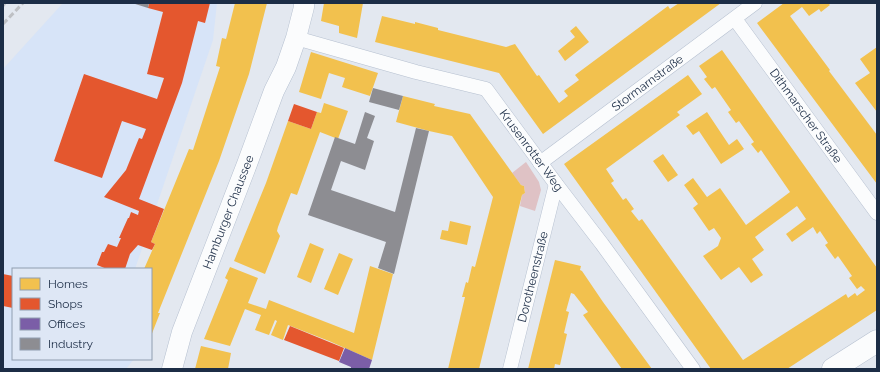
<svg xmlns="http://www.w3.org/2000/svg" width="880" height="372" font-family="Raleway,sans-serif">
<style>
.built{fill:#d7e4f8}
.green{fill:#dfc2c5}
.homes{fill:#f2c14e}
.shops{fill:#e4572e}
.offices{fill:#7b5ea7}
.industry{fill:#8d8d92}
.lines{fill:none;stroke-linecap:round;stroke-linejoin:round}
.minor-casing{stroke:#b6c0d0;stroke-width:15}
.secondary-casing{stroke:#b6c0d0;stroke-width:21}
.trunk-casing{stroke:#b6c0d0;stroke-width:23}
.minor{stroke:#fbfcfd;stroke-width:14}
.secondary{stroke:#fbfcfd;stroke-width:20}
.trunk{stroke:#fbfcfd;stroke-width:22}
.rail{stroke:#bec0c4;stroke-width:3;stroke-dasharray:6 3;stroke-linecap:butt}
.labels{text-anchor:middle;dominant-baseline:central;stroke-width:4;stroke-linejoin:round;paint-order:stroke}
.street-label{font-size:12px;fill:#1c2d46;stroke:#dee7f5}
</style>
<rect width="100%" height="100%" fill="#e3e8f0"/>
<!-- built -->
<path class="built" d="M63 3H217L213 40 135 269H13V359H134L126 369H3V69Z"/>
<!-- green -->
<path class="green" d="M526 162 539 182 541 190 535 211 520 206 522 195 525 193 524 186 521 185 512 173Z"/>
<!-- homes -->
<path class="homes" d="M235 3H267L249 74 219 161 158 313H160L151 336V269H144L155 244 151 242 189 149 193 150 220 67 216 66 222 38 226 39Z
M324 3H363L357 38 339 33V26L321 21Z
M679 3H721L543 134 499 73 375 42 382 16 415 24V22L438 28V30L506 47 515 44 537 76 539 75 559 103 568 96 564 91 579 80 575 75 668 6 670 9Z
M784 3H828L830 5 821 12 819 9 809 16 802 7 790 16 830 70 829 71 877 135V184L757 23Z
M576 26 589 42 565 61 558 51 575 37 570 31Z
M877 47V112L855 83 870 73 860 59Z
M722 50 877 268V310L787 369H711L564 164 688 75 702 94 677 112 680 115 606 169 614 181 611 183 623 200 626 198 634 209 631 211 639 221 642 219 743 360 846 294 848 298 855 293 857 296 865 290 861 286 857 289 849 278 852 276 838 256 835 259 825 245 828 243 820 231 817 234 813 227 792 242 786 234 806 219 797 206 755 237 764 250 752 259 763 275 751 283 739 267 721 280 703 256 718 246 721 238 714 228 709 231 693 208 698 204 684 185 693 178 707 197 720 188 746 225 790 192 761 150 758 153 751 144 754 142 739 121 736 123 728 112 731 110 715 87 712 89 704 79 707 77 699 66Z
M311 52 378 73 370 96 342 87 345 78 329 73 321 99 299 92Z
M403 96 435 104 434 106 470 114 521 185 524 186 525 193 522 195 479 369H448L465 297H462L466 282 468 283 472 266 475 267 493 197 452 136 429 131 396 122Z
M324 103 348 111 338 139 320 132 297 195 291 193 278 227 277 231 280 236 265 274 234 261 266 183 288 121 311 129 317 112 321 113Z
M707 112 729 145 737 139 744 149 721 164 699 131 693 135 686 126Z
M663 154 678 175 668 182 653 161Z
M450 221 471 226 467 245 440 239 442 230 448 231Z
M310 243 324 249 311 283 297 277Z
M339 253 353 259 338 295 324 289Z
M555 260 581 266 580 270 582 271 603 302 652 369H622L583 315 588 312 574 294 571 293 566 311 569 312 564 333 567 334 560 365 555 364 554 369H528Z
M370 266 393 274 372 360 329 341 288 325 283 340 271 335 277 321 275 320 269 335 255 330 261 315 245 309 230 346 204 339 228 280 225 278 230 267 258 278 248 303 266 309 269 300 354 333Z
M201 346 231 353 228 369H195Z"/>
<!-- shops -->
<path class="shops" d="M149 3H210L205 23 198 21 182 83 139 199 164 209 151 242 155 244 152 250 138 245 130 254 125 269H107L97 265 102 252H104L108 244 117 247 121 238H119L128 218H129L131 212 138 215 139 211 104 197 126 170 139 138 142 139 146 129 122 121 102 178 54 161 84 74 157 99 164 78 147 74 163 12 148 8Z
M294 104 317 112 311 129 288 121Z
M3 274 13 276V308L3 306Z
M290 326 344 348 339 361 284 340Z"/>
<!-- offices -->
<path class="offices" d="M345 348 372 360 369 369H351V367L339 362Z"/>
<!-- industry -->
<path class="industry" d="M132 3H149L148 8Z
M373 88 403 96 399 110 369 102Z
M365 112 375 116 367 138 374 141 365 170 341 161 331 190 395 212 416 128 429 131 394 274 378 268 386 242 308 215 335 137 355 144Z"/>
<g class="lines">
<defs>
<g id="minor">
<path id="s1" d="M735 19 877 213"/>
<path id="s2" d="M296 38 416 72 486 89 556 184 602 244 693 369"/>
<path id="s3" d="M540 163 755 3"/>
<path id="s4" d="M510 369 556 184"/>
</g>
<g id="secondary">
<path id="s5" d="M172 369 182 332 247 164 274 91 286 67 296 38 304 7V3"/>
</g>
<path id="trunk" d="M833 369 877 341"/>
</defs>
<!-- minor casing -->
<use href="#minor" class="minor-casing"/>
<!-- secondary casing -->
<use href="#secondary" class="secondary-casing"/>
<!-- trunk casing -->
<use href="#trunk" class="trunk-casing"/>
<!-- minor -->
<use href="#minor" class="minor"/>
<!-- secondary -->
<use href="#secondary" class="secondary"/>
<!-- trunk -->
<use href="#trunk" class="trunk"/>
<!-- rail -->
<path class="rail" d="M3 6 5 3
M3 24 23 3"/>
</g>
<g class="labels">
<!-- street labels -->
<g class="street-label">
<text stroke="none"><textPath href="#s3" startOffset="134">Stormarnstraße</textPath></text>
<text stroke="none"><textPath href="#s1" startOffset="120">Dithmarscher Straße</textPath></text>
<text stroke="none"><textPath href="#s2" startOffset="273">Krusenrotter Weg</textPath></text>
<text stroke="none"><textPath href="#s5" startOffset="167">Hamburger Chaussee</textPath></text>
<text stroke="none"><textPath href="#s4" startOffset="95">Dorotheenstraße</textPath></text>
</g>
</g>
<!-- border -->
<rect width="880" height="372" fill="none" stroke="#1c2d46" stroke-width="8"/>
<!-- legend -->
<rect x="12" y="268" width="140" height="92" fill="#dee7f5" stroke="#909daf"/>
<rect x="20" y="278" width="20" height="12" fill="#f2c14e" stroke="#909daf"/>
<text x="48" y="288" font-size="12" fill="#1c2d46">Homes</text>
<rect x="20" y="298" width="20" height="12" fill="#e4572e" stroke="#909daf"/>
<text x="48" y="308" font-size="12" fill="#1c2d46">Shops</text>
<rect x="20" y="318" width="20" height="12" fill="#7b5ea7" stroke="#909daf"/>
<text x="48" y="328" font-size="12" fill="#1c2d46">Offices</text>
<rect x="20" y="338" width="20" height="12" fill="#8d8d92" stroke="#909daf"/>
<text x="48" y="348" font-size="12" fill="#1c2d46">Industry</text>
</svg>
